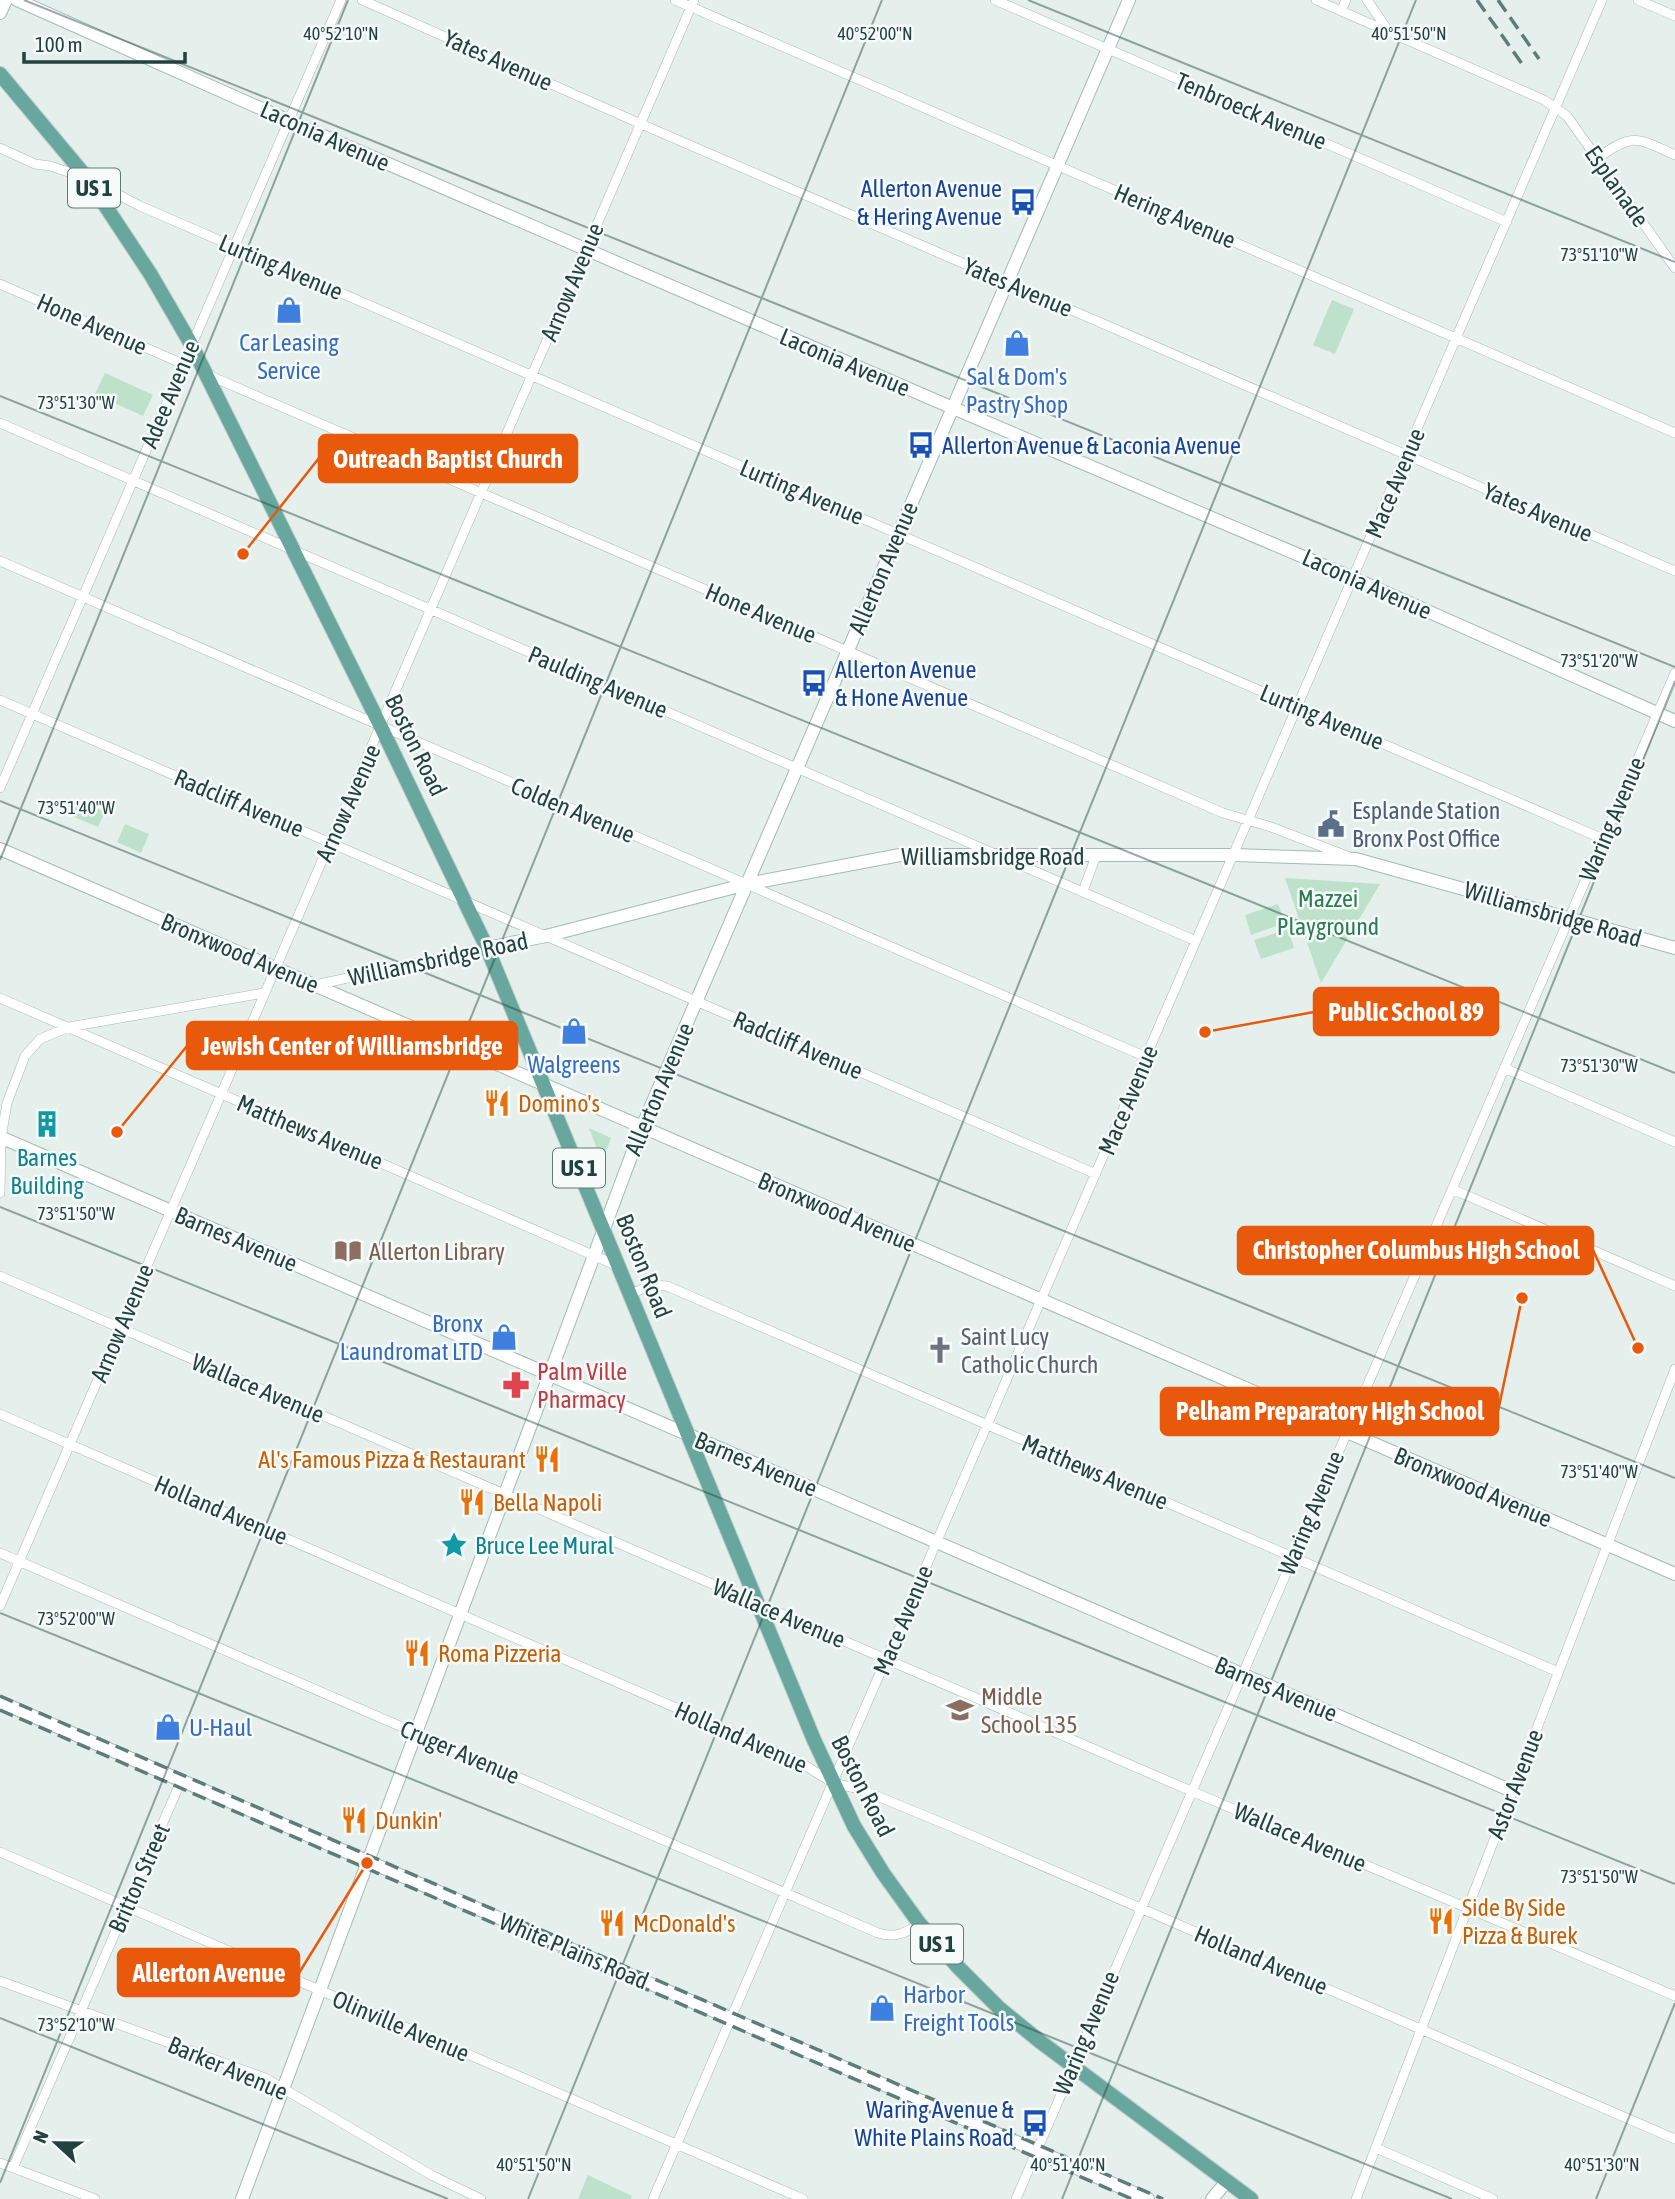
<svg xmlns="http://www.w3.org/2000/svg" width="1675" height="2199" font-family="'Asap Condensed',sans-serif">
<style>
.green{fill:#bde1ca}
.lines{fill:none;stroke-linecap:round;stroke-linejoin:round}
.street-casing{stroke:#a7b8b3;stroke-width:10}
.secondary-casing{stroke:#a2bbb5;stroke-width:14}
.primary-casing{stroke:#c1cac9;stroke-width:16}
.street{stroke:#fff;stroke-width:9}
.secondary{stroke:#fff;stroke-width:12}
.primary{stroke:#67a79d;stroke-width:14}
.rail{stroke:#5d7d78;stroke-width:3.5;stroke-dasharray:14 7;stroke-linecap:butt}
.ticks{fill:none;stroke:#22423d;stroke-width:2;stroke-opacity:0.45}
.labels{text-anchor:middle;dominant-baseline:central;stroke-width:5;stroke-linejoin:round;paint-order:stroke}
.shield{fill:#f6fbf9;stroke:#627a75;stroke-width:2}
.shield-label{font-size:23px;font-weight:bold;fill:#22423d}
.street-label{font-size:24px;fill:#22423d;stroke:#f6fbf9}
.transit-label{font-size:24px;fill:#164399;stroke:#f6fbf9;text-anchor:end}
.shop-label{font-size:24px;fill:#366cbe;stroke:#f6fbf9}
.service-label{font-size:24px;fill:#4e5e75;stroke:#f6fbf9;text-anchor:start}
.park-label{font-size:24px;fill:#2a7c52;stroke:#f6fbf9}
.food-label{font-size:24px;fill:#c56008;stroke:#f6fbf9;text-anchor:start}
.culture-label{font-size:24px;fill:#0d838f;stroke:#f6fbf9}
.education-label{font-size:24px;fill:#785e54;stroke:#f6fbf9;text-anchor:start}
.worship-label{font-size:24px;fill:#5b616d;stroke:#f6fbf9;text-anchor:start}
.health-label{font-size:24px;fill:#be3a42;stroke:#f6fbf9;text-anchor:start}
.ticks-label{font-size:18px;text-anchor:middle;fill:#22423d;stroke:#f6fbf9;stroke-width:5;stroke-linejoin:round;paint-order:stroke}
.leader{fill:none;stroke:#e8590c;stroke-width:2.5}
.callout-dot{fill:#e8590c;stroke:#f6fbf9;stroke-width:2.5}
.callout{fill:#e8590c;stroke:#e8590c;stroke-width:2.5}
.callout-label{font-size:26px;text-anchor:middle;font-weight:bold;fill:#fff}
</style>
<rect width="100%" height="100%" fill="#e5efeb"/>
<!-- green -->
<path class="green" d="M1332 300 1354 309 1335 354 1313 345Z
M105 373 153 395 143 416 95 394Z
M78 801 105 812 98 827 72 816Z
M125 824 149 834 141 853 117 842Z
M1285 878 1380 884 1321 983Z
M1278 904 1285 923 1251 935 1245 915Z
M1288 929 1294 948 1261 959 1254 940Z
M589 1128 611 1138 602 1162Z
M588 2175 632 2196 631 2199H578Z"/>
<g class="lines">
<defs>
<path id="street" d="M362 0 641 124 1675 571
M675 0 1675 433
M995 0 1507 222
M1316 0 1544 100 1567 116 1675 268
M1367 0 1387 29
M1638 0 1675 16
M1341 11 1346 0
M0 148 35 164 50 166 87 178 140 206 1603 839
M1598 158C1633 132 1637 138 1675 155
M0 284 183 364
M208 375 1223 813 1271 827 1347 856
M0 423 1196 941
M0 561 1146 1057
M0 700 1096 1174
M0 788 341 0
M1083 891 1096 856
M315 985 487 948
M0 998 618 1266
M1504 1068 1675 1142
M1452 1189 1675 1286
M0 1193 1 1138 7 1103 25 1056 40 1039 69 1027 264 993
M0 1276 1191 1791 1675 1996
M631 1294 651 1285 667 1286 1558 1672
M0 1414 798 1761 833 1783 860 1789 957 1829 1675 2139
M0 1553 878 1933C894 1938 906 1934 919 1923
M0 1606 694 0
M0 1852 803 2199
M0 1981 265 2078 433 2176 481 2199
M1376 2148 1493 2199
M0 2163 95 2199
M13 2168 181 1781
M653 2199 1602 0
M1016 2199 1675 673
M1356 2199 1675 1369"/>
<path id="secondary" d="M17 0 289 121 953 408 1353 578 1675 721
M0 13 6 0
M0 849 1675 1574
M487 948 546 936 747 884 900 855H1234L1356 859 1675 948
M0 1137 1512 1791
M0 1702 1148 2199
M242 2199 642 1127 1129 0
M1212 2199 1227 2181"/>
<path id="primary" d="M0 74 87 178 151 275 191 344 381 727 487 948 814 1740 854 1826 883 1873 919 1923 958 1967 999 2008 1042 2043 1251 2199"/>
</defs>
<!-- street casing -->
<use href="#street" class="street-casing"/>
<!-- secondary casing -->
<use href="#secondary" class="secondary-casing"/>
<!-- primary casing -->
<use href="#primary" class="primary-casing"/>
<!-- street -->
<use href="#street" class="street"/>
<!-- secondary -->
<use href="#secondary" class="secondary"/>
<!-- primary -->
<use href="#primary" class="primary"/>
<!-- rail -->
<path class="rail" d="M1477 0 1525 68
M1498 0 1539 59
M0 1696 1163 2199
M0 1710 1132 2199"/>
</g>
<!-- ticks -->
<path class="ticks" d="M24 0 1675 667M1028 0 1675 262M0 396 1675 1073M0 801 1675 1478M0 860 348 0M0 1207 1675 1884M0 1613 1452 2199M0 2018 448 2199M0 2183 882 0M528 2199 1416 0M1062 2199 1675 681M1596 2199 1675 2003"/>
<!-- icons -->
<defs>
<symbol id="bus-bare" viewBox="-9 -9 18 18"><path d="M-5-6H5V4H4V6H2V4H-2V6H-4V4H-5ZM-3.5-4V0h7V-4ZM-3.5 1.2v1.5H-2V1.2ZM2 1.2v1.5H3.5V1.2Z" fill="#1a4fb4" stroke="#f6fbf9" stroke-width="2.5" paint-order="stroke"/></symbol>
<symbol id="shop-bare" viewBox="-9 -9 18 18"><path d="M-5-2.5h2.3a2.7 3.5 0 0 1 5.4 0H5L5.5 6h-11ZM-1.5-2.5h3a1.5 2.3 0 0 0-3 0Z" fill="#3f7fe0" stroke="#f6fbf9" stroke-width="2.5" paint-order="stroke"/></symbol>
<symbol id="civic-bare" viewBox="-9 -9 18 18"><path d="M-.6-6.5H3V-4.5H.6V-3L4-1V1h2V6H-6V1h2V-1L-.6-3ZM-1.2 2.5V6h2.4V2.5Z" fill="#5c6f8a" stroke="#f6fbf9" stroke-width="2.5" paint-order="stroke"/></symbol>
<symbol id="restaurant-bare" viewBox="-9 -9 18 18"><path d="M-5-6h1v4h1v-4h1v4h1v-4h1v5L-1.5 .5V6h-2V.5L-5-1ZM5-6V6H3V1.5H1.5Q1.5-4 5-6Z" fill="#e8710a" stroke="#f6fbf9" stroke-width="2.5" paint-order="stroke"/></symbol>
<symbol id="building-bare" viewBox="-9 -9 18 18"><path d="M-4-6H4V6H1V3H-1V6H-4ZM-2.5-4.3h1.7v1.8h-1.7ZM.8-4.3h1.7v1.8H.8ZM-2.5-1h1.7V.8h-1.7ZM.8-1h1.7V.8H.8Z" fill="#0f9aa8" stroke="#f6fbf9" stroke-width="2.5" paint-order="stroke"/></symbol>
<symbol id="library-bare" viewBox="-9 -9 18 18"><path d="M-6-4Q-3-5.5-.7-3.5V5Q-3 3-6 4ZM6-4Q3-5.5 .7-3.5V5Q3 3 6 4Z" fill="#8d6e63" stroke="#f6fbf9" stroke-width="2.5" paint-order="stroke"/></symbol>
<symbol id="church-bare" viewBox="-9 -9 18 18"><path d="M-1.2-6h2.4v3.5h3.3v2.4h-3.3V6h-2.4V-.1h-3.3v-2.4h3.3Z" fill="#6b7280" stroke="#f6fbf9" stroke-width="2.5" paint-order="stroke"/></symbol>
<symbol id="pharmacy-bare" viewBox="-9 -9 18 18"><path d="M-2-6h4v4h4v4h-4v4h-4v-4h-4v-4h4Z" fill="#e0444e" stroke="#f6fbf9" stroke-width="2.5" paint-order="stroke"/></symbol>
<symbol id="sight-bare" viewBox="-9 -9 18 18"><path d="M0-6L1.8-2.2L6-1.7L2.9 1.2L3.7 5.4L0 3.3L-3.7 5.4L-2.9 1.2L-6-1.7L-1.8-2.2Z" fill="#0f9aa8" stroke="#f6fbf9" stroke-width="2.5" paint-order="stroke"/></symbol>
<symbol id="school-bare" viewBox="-9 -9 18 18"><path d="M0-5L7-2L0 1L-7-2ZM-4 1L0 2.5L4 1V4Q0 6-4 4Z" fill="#8d6e63" stroke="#f6fbf9" stroke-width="2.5" paint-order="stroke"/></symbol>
</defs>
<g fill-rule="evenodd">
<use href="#bus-bare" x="1004" y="183" width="38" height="38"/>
<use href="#shop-bare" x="270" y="291" width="38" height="38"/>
<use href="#shop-bare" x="998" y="324" width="38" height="38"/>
<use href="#bus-bare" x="902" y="426" width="38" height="38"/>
<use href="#bus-bare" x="795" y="664" width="38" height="38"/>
<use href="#civic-bare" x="1312" y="805" width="38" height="38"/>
<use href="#shop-bare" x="555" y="1012" width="38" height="38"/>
<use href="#restaurant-bare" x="478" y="1084" width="38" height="38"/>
<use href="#building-bare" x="28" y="1105" width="38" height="38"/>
<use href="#library-bare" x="329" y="1232" width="38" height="38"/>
<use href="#shop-bare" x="485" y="1318" width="38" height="38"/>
<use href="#church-bare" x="921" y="1331" width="38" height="38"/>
<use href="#pharmacy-bare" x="497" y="1366" width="38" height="38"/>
<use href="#restaurant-bare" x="528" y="1440" width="38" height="38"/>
<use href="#restaurant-bare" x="453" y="1483" width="38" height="38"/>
<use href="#sight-bare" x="435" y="1526" width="38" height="38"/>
<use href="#restaurant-bare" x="398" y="1634" width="38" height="38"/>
<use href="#school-bare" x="941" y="1691" width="38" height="38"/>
<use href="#shop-bare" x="149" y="1708" width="38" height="38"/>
<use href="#restaurant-bare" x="335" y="1801" width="38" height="38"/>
<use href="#restaurant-bare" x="1422" y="1902" width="38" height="38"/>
<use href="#restaurant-bare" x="593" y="1904" width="38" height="38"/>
<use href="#shop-bare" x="863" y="1989" width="38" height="38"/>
<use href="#bus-bare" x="1016" y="2104" width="38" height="38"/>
</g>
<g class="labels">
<!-- shield labels -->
<g class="shield">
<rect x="68" y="168.5" width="52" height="39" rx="5"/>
<rect x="553" y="1148.5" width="52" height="39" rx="5"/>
<rect x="911" y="1924.5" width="52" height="39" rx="5"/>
</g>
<g class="shield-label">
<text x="94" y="188">US 1</text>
<text x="579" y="1168">US 1</text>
<text x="937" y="1944">US 1</text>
</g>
<!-- street labels -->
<g class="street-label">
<text transform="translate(498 60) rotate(24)">Yates Avenue</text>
<text transform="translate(1251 111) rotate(23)">Tenbroeck Avenue</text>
<text transform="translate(325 136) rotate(24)">Laconia Avenue</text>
<text transform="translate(1617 186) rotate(55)">Esplanade</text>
<text transform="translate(1175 216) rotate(23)">Hering Avenue</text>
<text transform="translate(281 267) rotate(23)">Lurting Avenue</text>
<text transform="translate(572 282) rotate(-67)">Arnow Avenue</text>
<text transform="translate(1018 287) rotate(23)">Yates Avenue</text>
<text transform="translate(92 324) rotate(24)">Hone Avenue</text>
<text transform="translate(845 362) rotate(23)">Laconia Avenue</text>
<text transform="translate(170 394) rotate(-67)">Adee Avenue</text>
<text transform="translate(1395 483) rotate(-67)">Mace Avenue</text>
<text transform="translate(802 492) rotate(23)">Lurting Avenue</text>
<text transform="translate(1538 512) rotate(23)">Yates Avenue</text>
<text transform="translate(883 568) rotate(-67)">Allerton Avenue</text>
<text transform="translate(1367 584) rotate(24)">Laconia Avenue</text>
<text transform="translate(761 613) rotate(23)">Hone Avenue</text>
<text transform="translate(598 682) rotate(23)">Paulding Avenue</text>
<text transform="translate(1322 717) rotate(23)">Lurting Avenue</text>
<text transform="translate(416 745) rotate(64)">Boston Road</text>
<text transform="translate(239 803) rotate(23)">Radcliff Avenue</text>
<text transform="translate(348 803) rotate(-66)">Arnow Avenue</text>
<text transform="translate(573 810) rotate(23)">Colden Avenue</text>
<text transform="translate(1612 819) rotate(-67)">Waring Avenue</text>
<text x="993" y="856">Williamsbridge Road</text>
<text transform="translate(1553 914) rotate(16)">Williamsbridge Road</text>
<text transform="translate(240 953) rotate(23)">Bronxwood Avenue</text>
<text transform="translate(438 959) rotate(-12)">Williamsbridge Road</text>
<text transform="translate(798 1045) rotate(23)">Radcliff Avenue</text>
<text transform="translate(659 1089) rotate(-67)">Allerton Avenue</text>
<text transform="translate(1128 1100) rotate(-67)">Mace Avenue</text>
<text transform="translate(310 1132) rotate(23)">Matthews Avenue</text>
<text transform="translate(837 1212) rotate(23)">Bronxwood Avenue</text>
<text transform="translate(236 1239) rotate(23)">Barnes Avenue</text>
<text transform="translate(644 1266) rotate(68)">Boston Road</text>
<text transform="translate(122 1323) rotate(-67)">Arnow Avenue</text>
<text transform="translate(258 1388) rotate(23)">Wallace Avenue</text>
<text transform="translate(756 1464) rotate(23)">Barnes Avenue</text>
<text transform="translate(1095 1472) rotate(23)">Matthews Avenue</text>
<text transform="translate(1473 1487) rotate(23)">Bronxwood Avenue</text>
<text transform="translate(221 1510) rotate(23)">Holland Avenue</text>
<text transform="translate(1311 1513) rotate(-67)">Waring Avenue</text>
<text transform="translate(779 1613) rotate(23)">Wallace Avenue</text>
<text transform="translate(903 1620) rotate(-67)">Mace Avenue</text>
<text transform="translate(1276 1689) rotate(23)">Barnes Avenue</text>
<text transform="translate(741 1737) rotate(24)">Holland Avenue</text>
<text transform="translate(460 1752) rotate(23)">Cruger Avenue</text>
<text transform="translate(1515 1784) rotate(-69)">Astor Avenue</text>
<text transform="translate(863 1786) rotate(63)">Boston Road</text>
<text transform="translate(1300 1837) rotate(23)">Wallace Avenue</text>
<text transform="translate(139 1878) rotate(-66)">Britton Street</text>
<text transform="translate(574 1951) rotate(23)">White Plains Road</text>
<text transform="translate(1261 1960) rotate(23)">Holland Avenue</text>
<text transform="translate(401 2026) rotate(23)">Olinville Avenue</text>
<text transform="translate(1086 2033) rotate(-67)">Waring Avenue</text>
<text transform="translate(228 2068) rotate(23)">Barker Avenue</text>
</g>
<!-- transit labels -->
<g class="transit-label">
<text x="1002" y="188">Allerton Avenue<tspan x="1002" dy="28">&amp; Hering Avenue</tspan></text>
<text x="942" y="445" text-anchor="start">Allerton Avenue &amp; Laconia Avenue</text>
<text x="835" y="669" text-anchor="start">Allerton Avenue<tspan x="835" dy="28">&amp; Hone Avenue</tspan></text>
<text x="1014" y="2109">Waring Avenue &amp;<tspan x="1014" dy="28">White Plains Road</tspan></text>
</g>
<!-- shop labels -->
<g class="shop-label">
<text x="289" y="342">Car Leasing<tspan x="289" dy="28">Service</tspan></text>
<text x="1017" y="376">Sal &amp; Dom's<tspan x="1017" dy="28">Pastry Shop</tspan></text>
<text x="574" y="1064">Walgreens</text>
<text x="483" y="1323" text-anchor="end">Bronx<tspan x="483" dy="28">Laundromat LTD</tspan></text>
<text x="189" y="1727" text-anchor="start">U-Haul</text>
<text x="903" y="1994" text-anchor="start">Harbor<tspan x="903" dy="28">Freight Tools</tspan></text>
</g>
<!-- service labels -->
<g class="service-label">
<text x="1352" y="810">Esplande Station<tspan x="1352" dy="28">Bronx Post Office</tspan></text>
</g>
<!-- park labels -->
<g class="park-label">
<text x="1328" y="898">Mazzei<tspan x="1328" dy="28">Playground</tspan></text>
</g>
<!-- food labels -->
<g class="food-label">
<text x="518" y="1103">Domino's</text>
<text x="526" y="1459" text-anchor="end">Al's Famous Pizza &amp; Restaurant</text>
<text x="493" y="1502">Bella Napoli</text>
<text x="438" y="1653">Roma Pizzeria</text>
<text x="375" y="1820">Dunkin'</text>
<text x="1462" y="1907">Side By Side<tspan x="1462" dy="28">Pizza &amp; Burek</tspan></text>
<text x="633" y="1923">McDonald's</text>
</g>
<!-- culture labels -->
<g class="culture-label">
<text x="47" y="1157">Barnes<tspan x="47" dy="28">Building</tspan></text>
<text x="475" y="1545" text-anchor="start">Bruce Lee Mural</text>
</g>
<!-- education labels -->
<g class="education-label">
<text x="369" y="1251">Allerton Library</text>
<text x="981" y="1696">Middle<tspan x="981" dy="28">School 135</tspan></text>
</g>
<!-- worship labels -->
<g class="worship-label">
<text x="961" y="1336">Saint Lucy<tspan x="961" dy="28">Catholic Church</tspan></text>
</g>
<!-- health labels -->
<g class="health-label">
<text x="537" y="1371">Palm Ville<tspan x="537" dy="28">Pharmacy</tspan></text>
</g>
</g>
<g class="ticks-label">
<text x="341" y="40">40°52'10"N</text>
<text x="875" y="40">40°52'00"N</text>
<text x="1409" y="40">40°51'50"N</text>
<text x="1599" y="261">73°51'10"W</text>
<text x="76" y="409">73°51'30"W</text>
<text x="1599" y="667">73°51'20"W</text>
<text x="76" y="814">73°51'40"W</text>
<text x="1599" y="1072">73°51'30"W</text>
<text x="76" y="1220">73°51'50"W</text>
<text x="1599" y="1478">73°51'40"W</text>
<text x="76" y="1625">73°52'00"W</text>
<text x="1599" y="1883">73°51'50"W</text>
<text x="76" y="2031">73°52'10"W</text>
<text x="534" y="2171">40°51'50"N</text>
<text x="1068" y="2171">40°51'40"N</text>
<text x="1602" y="2171">40°51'30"N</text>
</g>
<!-- callouts -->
<path class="leader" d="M243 554L319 458M1205 1032L1314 1012M117 1132L187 1046M1638 1348L1593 1250M1522 1298L1498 1411M367 1863L299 1973"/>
<g class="callout-dot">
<circle cx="243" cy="554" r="7"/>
<circle cx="1205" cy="1032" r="7"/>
<circle cx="117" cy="1132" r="7"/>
<circle cx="1638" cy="1348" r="7"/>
<circle cx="1522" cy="1298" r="7"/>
<circle cx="367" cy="1863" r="7"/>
</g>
<g class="callout">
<rect x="319" y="435" width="258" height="47" rx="7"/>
<rect x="1314" y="988" width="184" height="47" rx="7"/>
<rect x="187" y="1022" width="330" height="47" rx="7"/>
<rect x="1238" y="1227" width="355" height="47" rx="7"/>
<rect x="1161" y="1388" width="337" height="47" rx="7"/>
<rect x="118" y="1949" width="181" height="47" rx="7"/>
</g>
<g class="callout-label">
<text x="448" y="468">Outreach Baptist Church</text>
<text x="1406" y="1021">Public School 89</text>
<text x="352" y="1055">Jewish Center of Williamsbridge</text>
<text x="1416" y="1259">Christopher Columbus High School</text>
<text x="1330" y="1420">Pelham Preparatory High School</text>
<text x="209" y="1982">Allerton Avenue</text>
</g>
<!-- north arrow -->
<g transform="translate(56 2143) rotate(292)" stroke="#f6fbf9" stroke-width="5" paint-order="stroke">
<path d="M0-5L12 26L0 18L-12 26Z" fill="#22423d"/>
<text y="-10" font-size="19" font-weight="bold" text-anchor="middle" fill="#22423d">N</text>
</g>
<!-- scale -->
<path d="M24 52v10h161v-10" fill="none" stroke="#22423d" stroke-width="3.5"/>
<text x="35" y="52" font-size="21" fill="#22423d" stroke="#f6fbf9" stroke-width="5" paint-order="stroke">100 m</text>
</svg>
